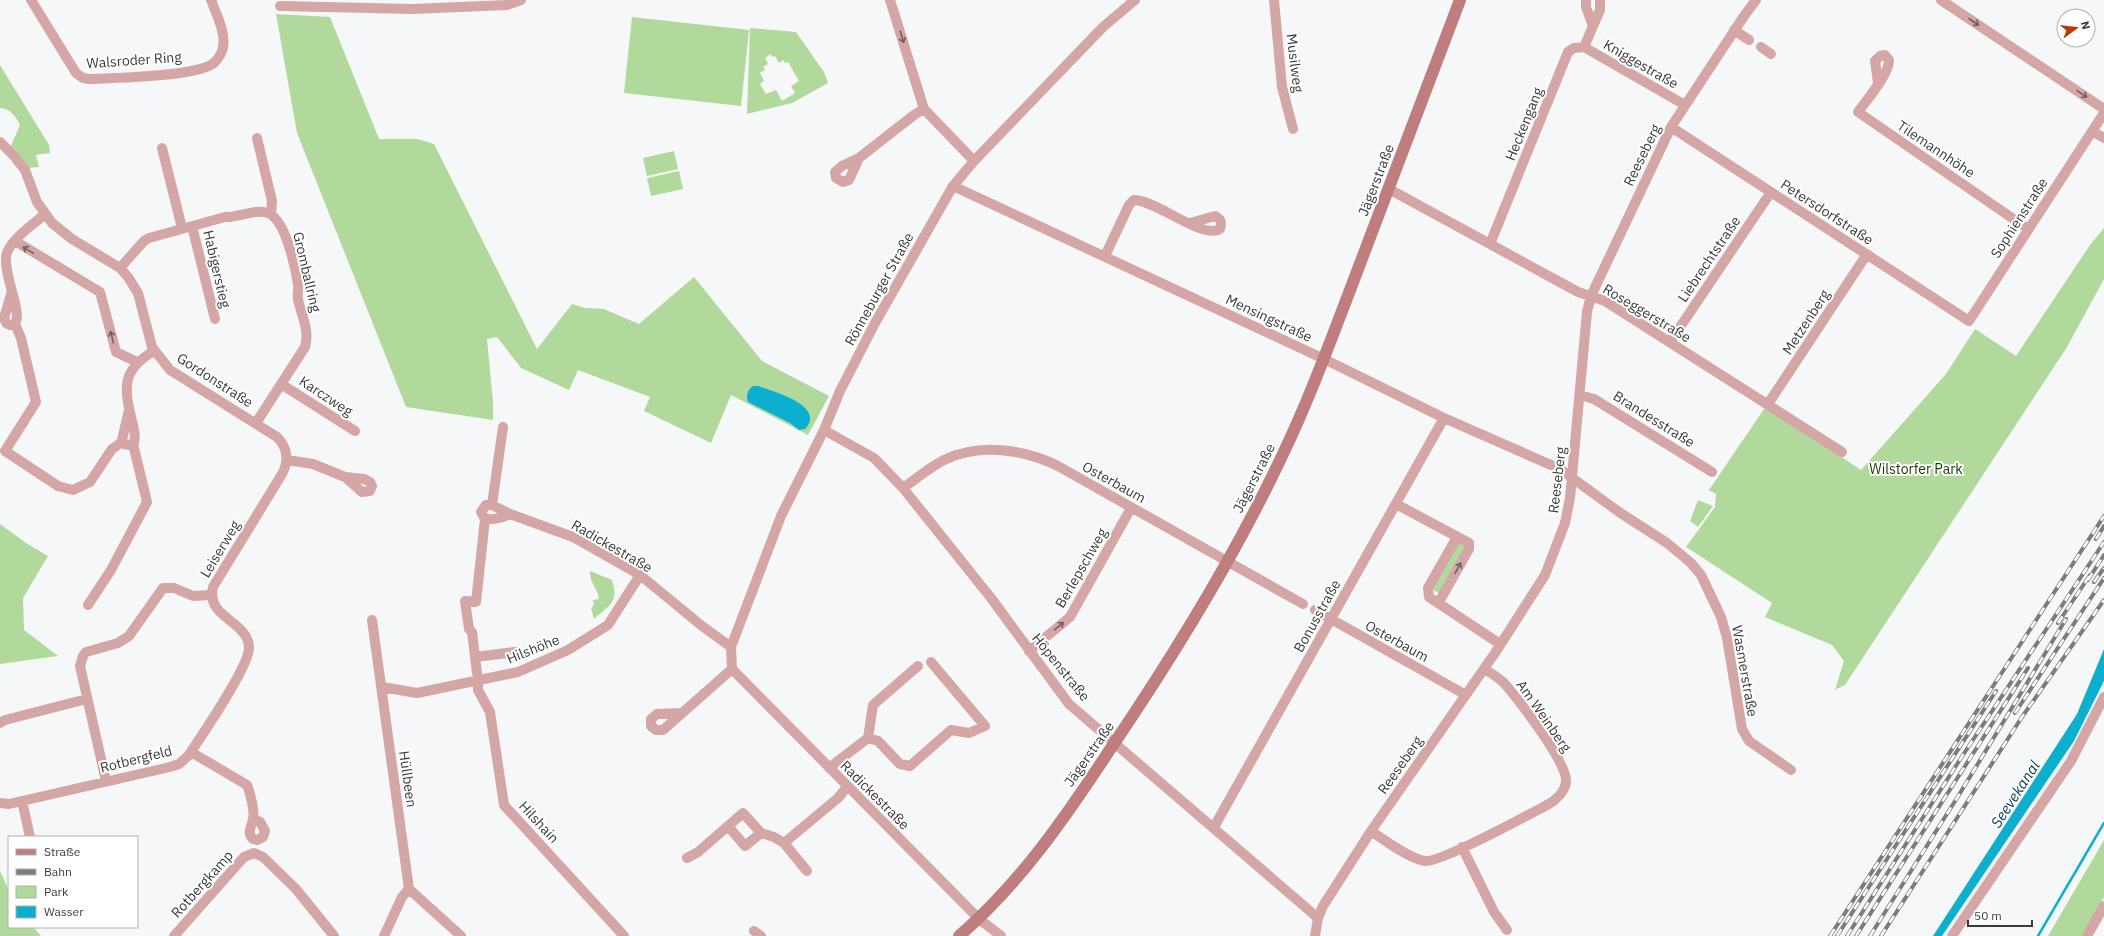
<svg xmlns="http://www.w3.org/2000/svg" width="2104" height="936" font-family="'IBM Plex Sans',sans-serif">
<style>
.green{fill:#b1d99c;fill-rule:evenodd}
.water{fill:#0cb0ce}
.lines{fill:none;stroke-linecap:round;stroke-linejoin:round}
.stream{stroke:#0cb0ce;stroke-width:2.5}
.street{stroke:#d4a6a5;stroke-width:10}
.secondary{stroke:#c07d7d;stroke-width:12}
.rail-casing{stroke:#7b7c7c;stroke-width:4}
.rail{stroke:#fff;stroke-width:2.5;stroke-dasharray:8;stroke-linecap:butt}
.oneway{stroke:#6f605f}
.labels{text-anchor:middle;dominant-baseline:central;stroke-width:4;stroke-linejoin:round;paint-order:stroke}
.street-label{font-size:14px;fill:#393a3a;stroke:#fff}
.park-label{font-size:14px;fill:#183900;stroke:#fff}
.water-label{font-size:15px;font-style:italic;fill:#02424e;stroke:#fff}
</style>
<rect width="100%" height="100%" fill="#f6f7f8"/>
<!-- green -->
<path class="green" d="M276 14 330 17 379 139H418L434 144 537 349 572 304 585 308 604 309 639 324 694 277 762 361 829 396 808 435 731 395 711 443 644 411 650 397 578 370 569 390 521 368 497 337 487 339 493 402V420L406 407 297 133Z
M632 17 749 30 741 106 624 93Z
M750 28 796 32 824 72 828 83 792 103 747 114ZM771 54 772 57 775 56 779 63 783 60 785 63 788 62 799 81 791 86 795 93 782 101 776 90 766 94 760 84 764 81 760 73 765 70 763 67 768 64 765 58Z
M0 65 49 145 50 153 36 155 39 167 27 168 10 148 20 125C16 117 10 108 0 108Z
M674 151 678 169 647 176 643 158Z
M679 171 683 189 651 196 647 178Z
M2104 228V279L2067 347 1845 685 1835 690 1844 661 1832 645 1765 617 1772 603 1686 547 1715 507 1716 494 1709 490 1764 409H1769L1861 470 1946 374 1975 329 2016 356 2090 245Z
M1698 500 1713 506 1698 527 1690 521Z
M0 524 26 543 48 556 23 598 24 630 58 656 0 664Z
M1457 541 1467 547 1440 594 1430 588Z
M590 571 612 580C619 603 610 604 594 619L591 608 594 605 593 600 599 599C598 588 589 582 590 571Z
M2104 840V897L2083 936H2048Z
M0 871 9 891V927H33L41 936H0Z"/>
<!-- water -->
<path class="water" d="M753 386H758C772 391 827 406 805 429L799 430 790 423 748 402C746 396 747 390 753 386Z
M2104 649V681L2074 741 1942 936H1933L2077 714Z"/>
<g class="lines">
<!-- stream -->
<path class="stream" d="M2038 936 2104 823"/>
<!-- street -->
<path class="street" d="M31 0 76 73 83 78 89 79C114 78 196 77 214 63 218 59 222 53 223 47 226 33 216 13 211 0
M890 0 924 109 974 161
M1274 0 1282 87 1293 129
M1586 0V7L1593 26
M1941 0 2104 109
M280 6 413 9 507 5 521 0
M1734 30 1749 40
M1584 47 1600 10V0
M1761 47 1771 54
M1878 83 1875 61 1880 56 1885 55 1889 60C1890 73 1866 101 1858 112L2028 229
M1671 127 1969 321 2104 113
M2092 131 2104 138
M257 138 272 201 271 214
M0 142 14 156 25 170 37 202 52 223 72 239 120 268 128 277 138 293 152 347 170 370 277 437C288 448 289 461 282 474L213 587C205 618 249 621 249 648 249 666 201 737 188 756L179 764 170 767 9 804 0 803
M162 148 182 228
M859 158 849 180 843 182 836 178 835 172 842 166 859 158 914 115 924 109
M953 186 1324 359 1444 418 1560 469 1619 512 1667 543 1691 563 1701 575 1721 617 1727 638 1742 729 1749 741 1791 770
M1389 189 1578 292 1605 301 1842 452
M192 226 215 319
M15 241 100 292 116 352 137 362
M1490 244 1568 52 1574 48 1584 47 1685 105
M1105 256 1129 205 1134 200C1156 200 1203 240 1220 229 1222 222 1221 219 1215 216L1190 223
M120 268 144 241 149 238 225 217C239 218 258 207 270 214 286 223 295 266 298 284 299 289 297 294 298 299 301 315 310 330 305 347L256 423
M12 291 4 318 6 323 10 325 15 324C19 317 16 310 15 303 12 289 5 272 6 257 7 242 34 224 45 214
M15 324 21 338 36 402 5 451 58 486 73 490 90 482 112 449 122 442
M1670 342 1771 192
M281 384 355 431
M1580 395 1594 399 1712 472
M1768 404 1867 254
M129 410 122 440 124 444 129 445 134 443C136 436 134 428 132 421 124 388 121 370 154 351
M824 430 874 458 903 488 991 598 1069 704 1318 918
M287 460 313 464 345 477 364 479 370 482 372 486 370 491 362 492 345 477
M903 488C916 479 930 467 944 460 979 443 1024 449 1058 466L1303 604
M1396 504 1469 543V549L1439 602
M492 505 503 427
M510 514C502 518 495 520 485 519L481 512 486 505H492L510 514 573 537 640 575 702 626 731 647 732 669 979 919 1001 936
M1457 537 1428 588 1429 597 1500 644
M88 605 111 570 147 502 133 444
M1315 610 1466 695
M372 620 409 889 402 897 384 936
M731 647 781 516 824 430 840 391 875 323 953 186 974 161 1103 27 1135 0
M1029 651 1070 617 1131 508
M475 657 515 652
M918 666 873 705 868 738 878 741 900 764 910 766 951 730 969 733 985 726 931 662
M477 673 472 632 469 629 465 601 476 602 485 519
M478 680V690L490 712 504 805 624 936
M382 687 417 693 518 672 568 650 608 625 640 575
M682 713 657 714 651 719V726L656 730H663L732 669
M0 723 5 720 87 699
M191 752 247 785C250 792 255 812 253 819 252 827 246 832 253 839L257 840 263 837 265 831 260 822 254 819
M829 768 868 738
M106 781 80 666 83 656 86 652 118 643 129 636 163 588H174L193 596 211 595
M22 801 30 837
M728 826 745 846 761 833
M1214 827 1444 418
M1371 831C1384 840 1410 859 1425 861 1440 863 1528 815 1547 805 1555 801 1565 792 1566 782 1568 763 1517 698 1504 683 1498 677 1491 673 1484 669
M784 843 838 798 847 787
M1462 847 1494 912 1507 930
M687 858 698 852 743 813 761 833 774 837 784 843 807 871
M409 889 461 936
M754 931 761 936
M174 936 244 857 254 853 263 857 296 889 334 936
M1315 936 1318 918 1323 906 1371 831 1495 653 1545 575 1565 523 1570 498 1587 312 1591 296 1671 127 1744 16 1756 0
M1952 936 2071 761 2104 697
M2087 936 2104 906"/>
<!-- secondary -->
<path class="secondary" d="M959 936C1020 884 1067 815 1111 748 1174 655 1234 558 1282 456 1310 398 1332 337 1355 277 1390 185 1425 92 1460 0"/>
<defs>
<path id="rail" d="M2096 539 2104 526
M2088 580 2104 555
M2094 582 2104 568
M2058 623 2090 575
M2015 713 2104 578
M1830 936 2104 516
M1837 936 1996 691
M1847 936 1961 758 2104 542
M1856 936 2028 668
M1870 936 1957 798 2066 619
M1881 936 2022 717 2104 600"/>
</defs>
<!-- rail casing -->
<use href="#rail" class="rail-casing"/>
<!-- rail -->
<use href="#rail" class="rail"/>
</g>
<!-- one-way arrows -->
<defs><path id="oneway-shaft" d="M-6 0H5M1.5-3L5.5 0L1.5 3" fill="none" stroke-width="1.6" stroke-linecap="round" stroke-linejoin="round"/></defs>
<g class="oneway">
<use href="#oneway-shaft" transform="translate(1974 22) rotate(33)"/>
<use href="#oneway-shaft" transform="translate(902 37) rotate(73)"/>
<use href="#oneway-shaft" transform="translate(2082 94) rotate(34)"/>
<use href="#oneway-shaft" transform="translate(28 250) rotate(-149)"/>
<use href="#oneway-shaft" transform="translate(112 337) rotate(-104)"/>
<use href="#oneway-shaft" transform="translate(1458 568) rotate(-61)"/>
<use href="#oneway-shaft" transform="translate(1059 626) rotate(-40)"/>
</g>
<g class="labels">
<!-- street labels -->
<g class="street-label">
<text transform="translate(134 60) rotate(-4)">Walsroder Ring</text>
<text transform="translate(1295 63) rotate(83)">Musilweg</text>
<text transform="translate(1641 64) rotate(30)">Kniggestraße</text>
<text transform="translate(1524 124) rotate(-68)">Heckengang</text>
<text transform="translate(1936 149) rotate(34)">Tilemannhöhe</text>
<text transform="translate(1642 155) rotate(-64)">Reeseberg</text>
<text transform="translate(1376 180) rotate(-69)">Jägerstraße</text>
<text transform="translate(1827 212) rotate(33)">Petersdorfstraße</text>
<text transform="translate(2019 218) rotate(-57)">Sophienstraße</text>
<text transform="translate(1709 259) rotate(-56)">Liebrechtstraße</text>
<text transform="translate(217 269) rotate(77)">Habigerstieg</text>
<text transform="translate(307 272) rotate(77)">Gromballring</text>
<text transform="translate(879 289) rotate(-61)">Rönneburger Straße</text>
<text transform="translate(1647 313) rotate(31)">Roseggerstraße</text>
<text transform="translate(1269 318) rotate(25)">Mensingstraße</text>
<text transform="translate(1806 322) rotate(-57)">Metzenberg</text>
<text transform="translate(215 380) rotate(33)">Gordonstraße</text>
<text transform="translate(326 396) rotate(33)">Karczweg</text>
<text transform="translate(1654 419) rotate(32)">Brandesstraße</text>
<text transform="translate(1254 478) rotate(-63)">Jägerstraße</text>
<text transform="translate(1557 480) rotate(-83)">Reeseberg</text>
<text transform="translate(1114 482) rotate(29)">Osterbaum</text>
<text transform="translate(612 546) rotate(30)">Radickestraße</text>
<text transform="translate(220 549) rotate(-59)">Leiserweg</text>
<text transform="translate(1081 568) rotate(-60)">Berlepschweg</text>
<text transform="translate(1317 616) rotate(-61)">Bonusstraße</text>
<text transform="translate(1397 641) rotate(29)">Osterbaum</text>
<text transform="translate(533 649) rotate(-22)">Hilshöhe</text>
<text transform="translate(1061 667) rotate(51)">Höpenstraße</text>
<text transform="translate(1745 671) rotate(80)">Wasmerstraße</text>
<text transform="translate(1544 716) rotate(55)">Am Weinberg</text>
<text transform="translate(1089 754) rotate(-55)">Jägerstraße</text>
<text transform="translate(136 759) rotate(-14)">Rotbergfeld</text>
<text transform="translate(1400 765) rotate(-55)">Reeseberg</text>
<text transform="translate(408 779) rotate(82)">Hüllbeen</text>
<text transform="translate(875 795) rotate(45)">Radickestraße</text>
<text transform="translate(539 822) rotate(47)">Hilshain</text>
<text transform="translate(202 884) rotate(-48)">Rotbergkamp</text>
</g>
<!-- park labels -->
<g class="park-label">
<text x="1916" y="469">Wilstorfer Park</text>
</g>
<!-- water labels -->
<g class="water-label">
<text transform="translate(2015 794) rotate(-57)">Seevekanal</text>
</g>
</g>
<!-- legend -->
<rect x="8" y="836" width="130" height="92" fill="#ffffff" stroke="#b0b0b0"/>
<rect x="16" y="849" width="20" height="6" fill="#c07d7d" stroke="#b0b0b0"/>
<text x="44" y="856" font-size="12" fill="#393a3a">Straße</text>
<rect x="16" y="869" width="20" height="6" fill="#7b7c7c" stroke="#b0b0b0"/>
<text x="44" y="876" font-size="12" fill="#393a3a">Bahn</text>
<rect x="16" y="886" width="20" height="12" fill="#b1d99c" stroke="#b0b0b0"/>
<text x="44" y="896" font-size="12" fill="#393a3a">Park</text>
<rect x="16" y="906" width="20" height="12" fill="#0cb0ce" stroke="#b0b0b0"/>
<text x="44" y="916" font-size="12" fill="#393a3a">Wasser</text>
<!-- north arrow -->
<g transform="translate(2076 28) rotate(75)"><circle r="19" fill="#ffffff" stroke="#b0b0b0"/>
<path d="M0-3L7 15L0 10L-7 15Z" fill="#c03704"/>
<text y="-6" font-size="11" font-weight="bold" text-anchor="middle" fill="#393a3a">N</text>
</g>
<!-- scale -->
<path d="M1968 920v6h64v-6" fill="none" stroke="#393a3a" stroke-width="2"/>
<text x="1974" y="920" font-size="12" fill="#393a3a" stroke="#ffffff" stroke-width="3" paint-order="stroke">50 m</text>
</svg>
